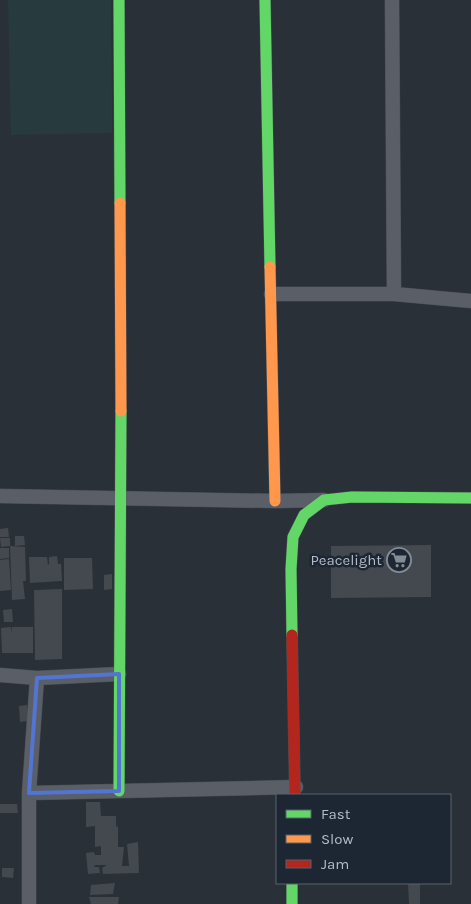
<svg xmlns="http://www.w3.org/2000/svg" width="471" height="904" font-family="Karla,sans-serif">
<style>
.green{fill:#273a3e}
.building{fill:#444950}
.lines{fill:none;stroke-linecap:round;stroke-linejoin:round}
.street-casing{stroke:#484c53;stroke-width:15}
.fast-casing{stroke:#484c53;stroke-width:12}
.slow-casing{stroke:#484c53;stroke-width:12}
.jam-casing{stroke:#484c53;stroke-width:12}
.street{stroke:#5a5e66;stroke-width:14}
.fast{stroke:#63d668;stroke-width:11}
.slow{stroke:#ff974d;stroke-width:11}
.jam{stroke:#b3261e;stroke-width:11}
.marked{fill:none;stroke:#5274d3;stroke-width:4;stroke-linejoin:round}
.labels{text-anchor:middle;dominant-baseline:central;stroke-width:5;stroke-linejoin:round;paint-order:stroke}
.poi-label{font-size:15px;fill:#b4bcc9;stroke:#1d2633;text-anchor:end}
</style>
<rect width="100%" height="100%" fill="#2a3038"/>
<!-- green -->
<path class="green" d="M8 0H111L112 133 11 135Z"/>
<!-- building -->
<path class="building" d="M8 528 9 537H0V529Z
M15 536H24L25 545 15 546Z
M0 538H10V546L1 547Z
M431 545V597L331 598V546Z
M10 546 25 547 26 581H23L25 599 12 600Z
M0 548H9V558L0 559Z
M57 556 58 564H61L62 581 30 583 29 557H47L48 565 49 564V557Z
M64 558H92L93 589 64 590Z
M9 559 11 590 0 591V560Z
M112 574V589L104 590V575Z
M62 589V659L35 660 34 590Z
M12 609 13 622H4L3 610Z
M11 627 12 633V627H33V653H2L1 628Z
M27 705 28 721 20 722 19 706Z
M86 802H100L101 816H116V826L118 827V847H124L122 866H129L127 844 138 842 139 873 103 874 102 868 107 865H95L94 867H99L100 873 88 874 86 853 94 852 95 855H101V846L95 847V826L86 827Z
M0 804H17L18 813H0Z
M2 868H14L13 878 2 877Z
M115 883 113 894 90 895 91 885Z
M408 883H420V904H409Z
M89 897H119L118 904H91Z"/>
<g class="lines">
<defs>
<path id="street" d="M392 0 394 294
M271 294H394L471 301
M0 496 275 501 324 500
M0 675 37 678 119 674
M29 793 296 787
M29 904V793L37 678"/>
<path id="fast" d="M119 0 120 203
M265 0 270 267
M292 635 291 569 293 537 304 515 324 500 352 497 471 498
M119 791 121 411
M292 883V904"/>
<path id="slow" d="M120 203 121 411
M270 267 275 501"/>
<path id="jam" d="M292 635 295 795"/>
</defs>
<!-- street casing -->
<use href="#street" class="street-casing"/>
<!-- fast casing -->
<use href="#fast" class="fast-casing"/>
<!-- slow casing -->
<use href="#slow" class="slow-casing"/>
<!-- jam casing -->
<use href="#jam" class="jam-casing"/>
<!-- street -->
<use href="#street" class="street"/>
<!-- fast -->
<use href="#fast" class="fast"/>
<!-- slow -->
<use href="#slow" class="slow"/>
<!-- jam -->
<use href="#jam" class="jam"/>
</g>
<!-- marked area -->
<path class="marked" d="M119 674V791L29 793 37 678Z"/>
<!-- icons -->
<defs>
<symbol id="supermarket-ring" viewBox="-11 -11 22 22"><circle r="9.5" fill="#1d2633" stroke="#848b96" stroke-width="1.5"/><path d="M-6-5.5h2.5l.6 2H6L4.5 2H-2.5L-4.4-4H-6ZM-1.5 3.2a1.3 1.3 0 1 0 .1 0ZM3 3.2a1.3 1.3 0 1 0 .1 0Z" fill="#848b96"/></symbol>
</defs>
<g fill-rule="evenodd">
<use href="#supermarket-ring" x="385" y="546" width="28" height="28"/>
</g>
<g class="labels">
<!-- poi labels -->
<g class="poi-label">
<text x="382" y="560">Peacelight</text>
</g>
</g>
<!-- legend -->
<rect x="276" y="794" width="175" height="90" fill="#1d2633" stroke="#59626f"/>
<rect x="286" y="810" width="25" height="8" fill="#63d668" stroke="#59626f"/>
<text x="321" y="819" font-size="15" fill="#b4bcc9">Fast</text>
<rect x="286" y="835" width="25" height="8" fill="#ff974d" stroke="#59626f"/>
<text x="321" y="844" font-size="15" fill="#b4bcc9">Slow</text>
<rect x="286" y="860" width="25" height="8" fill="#b3261e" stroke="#59626f"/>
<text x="321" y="869" font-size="15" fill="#b4bcc9">Jam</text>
</svg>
